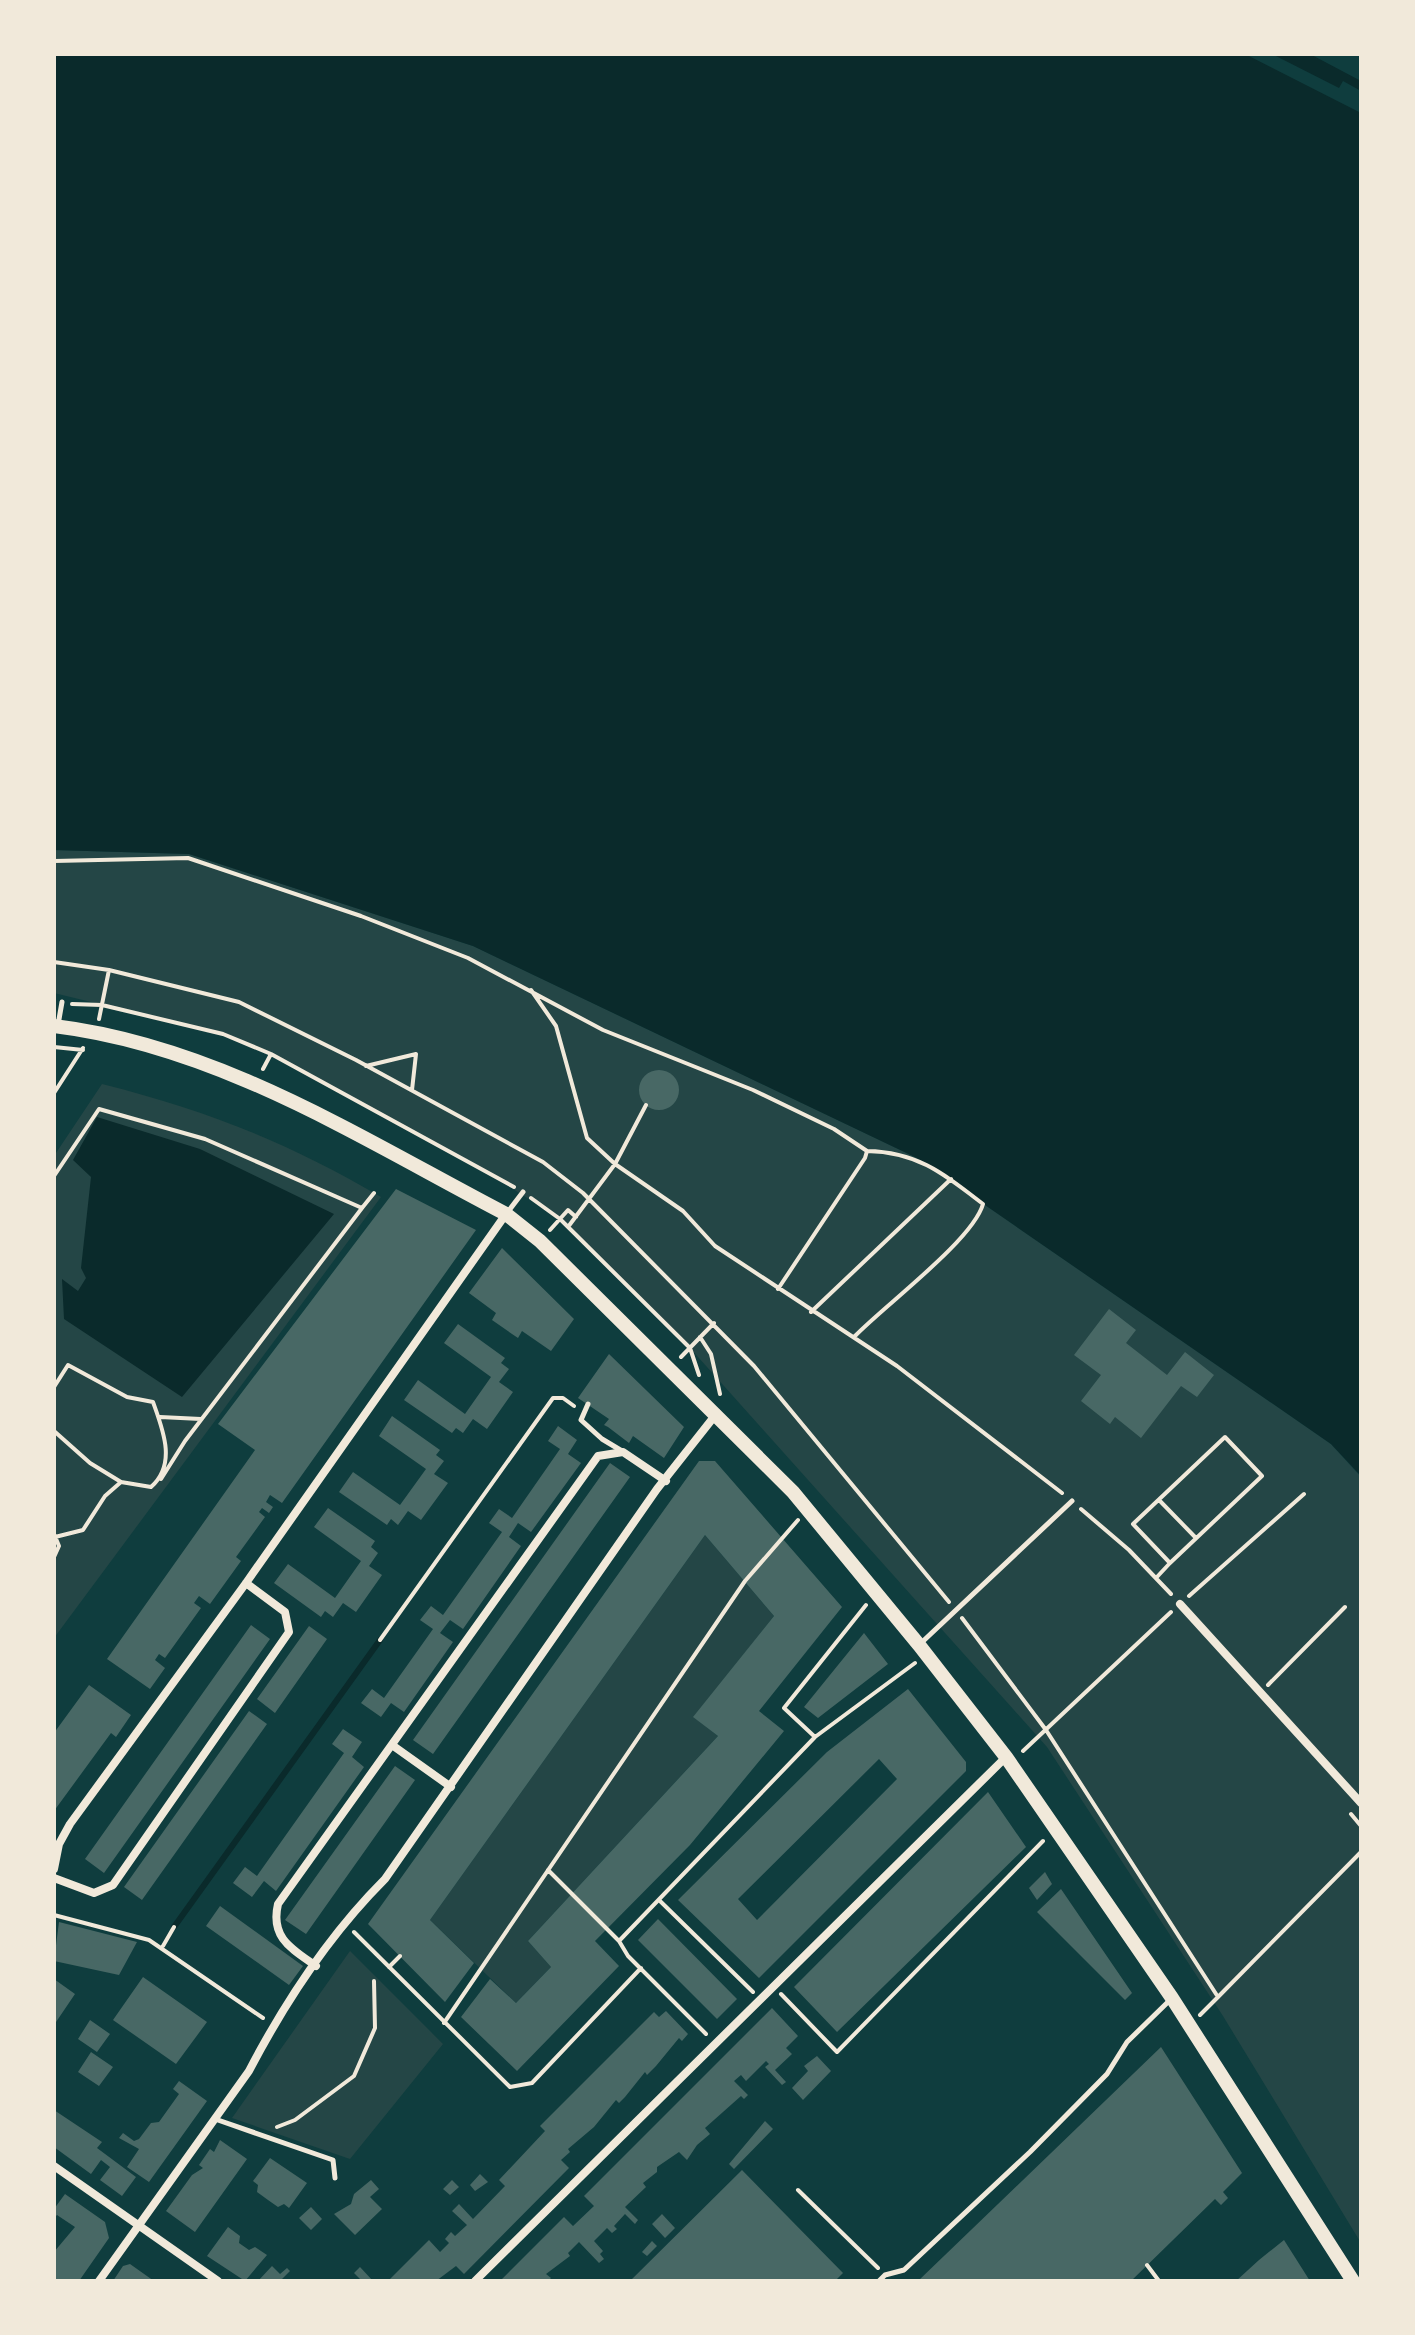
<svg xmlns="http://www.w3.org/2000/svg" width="1415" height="2335" font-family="'Asap Condensed',sans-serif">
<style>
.green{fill:#244646}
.water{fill:#0a2a2b}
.pier{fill:#0f3d3e}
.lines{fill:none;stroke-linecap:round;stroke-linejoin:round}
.stream{stroke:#0a2a2b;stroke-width:6}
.building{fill:#486865;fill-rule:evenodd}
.path{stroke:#f1e9da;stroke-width:4}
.service{stroke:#f1e9da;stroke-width:5}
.minor{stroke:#f1e9da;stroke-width:8}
.secondary{stroke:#f1e9da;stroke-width:14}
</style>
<rect width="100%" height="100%" fill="#0f3d3e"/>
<!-- green -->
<path class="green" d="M54 850 189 854 473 946 917 1158 1331 1444 1361 1477V2243L1223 2016 1047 1747 690 1348 560 1219 471 1162 271 1054 223 1034 54 993Z
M102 1084C206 1110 289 1143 381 1197L54 1638V1156Z
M705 1535 774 1616 694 1717 718 1736 528 1941 551 1967 516 2003 430 1920Z
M350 1951 443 2044 350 2159 232 2118Z"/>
<!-- water -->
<path class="water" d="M54 54H1310L1361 81V1476L1331 1444 917 1158 473 946 189 854 54 850Z
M97 1117 200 1149 334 1214 182 1397 64 1319 62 1279 78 1291 86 1278 81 1268 91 1177 73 1160Z"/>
<!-- pier -->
<path class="pier" d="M1245 54H1272L1339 88 1343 81 1361 91V113Z"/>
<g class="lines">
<!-- stream -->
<path class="stream" d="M174 1927 380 1640"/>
</g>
<!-- building -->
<path class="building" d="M639 1090a20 20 0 1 1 40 0a20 20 0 1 1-40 0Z
M396 1189 476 1230 282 1503 270 1495 266 1502 273 1507 269 1513 262 1508 259 1512 265 1517 236 1557 241 1561 210 1604 199 1596 194 1603 201 1608 165 1658 159 1654 155 1660 165 1668 150 1689 107 1659 255 1450 218 1424Z
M502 1248 574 1319 551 1351 522 1331 518 1338 512 1334 492 1320 496 1313 469 1293Z
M1109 1309 1136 1330 1126 1343 1167 1375 1185 1352 1214 1375 1197 1397 1181 1386 1141 1438 1115 1417 1110 1424 1081 1401 1101 1375 1074 1355Z
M458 1324 505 1358 501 1363 509 1369 499 1382 513 1392 487 1429 473 1419 463 1433 456 1428 452 1433 404 1400 418 1380 465 1414 491 1377 444 1343Z
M609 1354 684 1427 664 1458 633 1436 629 1443 608 1427 604 1425 609 1419 578 1398Z
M392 1416 440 1450 436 1455 444 1461 434 1474 448 1483 421 1520 408 1511 398 1525 391 1519 387 1525 339 1492 353 1472 400 1505 426 1469 379 1436Z
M558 1426 577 1440 568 1454 581 1463 531 1532 518 1523 509 1537 521 1546 463 1629 450 1620 440 1633 453 1642 404 1712 391 1703 381 1717 361 1703 372 1689 384 1698 433 1629 420 1620 431 1606 443 1615 502 1532 489 1523 499 1509 512 1518 560 1449 548 1441Z
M699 1461H715L842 1607 759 1711 784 1731 690 1845 595 1941 619 1966 517 2071 461 2017 490 1979 516 2003 551 1967 528 1941 718 1736 693 1717 774 1616 705 1535 430 1920 474 1963 445 2002 368 1924Z
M610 1463 630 1477 433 1754 413 1740Z
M328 1508 375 1541 371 1547 378 1553 369 1566 382 1575 356 1612 343 1603 333 1617 325 1611 321 1617 274 1583 288 1564 335 1598 361 1561 314 1527Z
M251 1625 270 1639 104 1873 85 1859Z
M309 1626 327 1639 275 1713 257 1699Z
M864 1633 888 1664 818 1718 804 1707Z
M89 1685 131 1715 116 1737 111 1733 54 1811V1733Z
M908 1689 966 1762V1771L759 1978 678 1900 827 1752ZM879 1759 897 1779 757 1920 738 1899Z
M249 1711 267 1724 142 1900 124 1887Z
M343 1729 362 1742 352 1757 364 1767 276 1891 264 1881 252 1897 233 1883 245 1867 257 1876 259 1873 344 1753 332 1744Z
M395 1766 415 1780 306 1934 285 1920Z
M988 1792 1026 1847 837 2032 794 1987Z
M1045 1872 1052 1884 1037 1900 1029 1888Z
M1061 1889 1132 1993 1125 2000 1037 1912Z
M220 1906 303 1966 289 1985 206 1926Z
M658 1919 737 1999 717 2019 638 1940Z
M59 1922 137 1942 119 1975 54 1961Z
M143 1977 207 2022 176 2064 113 2020Z
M54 1979 75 1994 54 2025Z
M772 2008 798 2036 786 2048 792 2054 775 2070 786 2082 782 2085 765 2067 769 2064 766 2061 746 2081 741 2075 734 2081 748 2095 744 2099 741 2096 705 2128 710 2134 697 2145 687 2160 679 2152 657 2167V2172L643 2183 646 2187 625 2207 638 2220 635 2224 625 2214 614 2226 617 2229 612 2233 607 2228 594 2241 603 2251 600 2254 604 2259 599 2263 579 2242 568 2253 570 2256 546 2274 551 2278 548 2281H500L564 2217 573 2226 594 2206 584 2196Z
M666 2011 688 2034 682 2041 679 2038 656 2066 647 2075 645 2072 625 2097 619 2103 616 2100 594 2127 568 2149 570 2152 561 2160 569 2168 464 2274 456 2266 436 2281H388L429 2240 440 2252 449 2243 445 2239 451 2232 455 2236 467 2225 452 2211 459 2204 473 2219 505 2186 499 2180 545 2131 540 2126 654 2012 659 2017Z
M90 2020 110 2034 97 2052 78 2039Z
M1161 2047 1242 2173 1223 2192 1228 2198 1221 2205 1215 2199 1131 2281H918Z
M91 2052 113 2067 99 2086 78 2072Z
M817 2056 831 2071 803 2100 792 2088 808 2071 804 2066Z
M179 2081 207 2101 149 2182 127 2167 139 2149 119 2138 123 2133 134 2141 139 2139 151 2123 159 2122 179 2094 173 2089Z
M54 2110 102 2142 97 2148 136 2177 122 2196 100 2180 110 2167 101 2160 91 2174 54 2147Z
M765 2121 773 2129 734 2169 729 2164Z
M220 2140 247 2159 195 2232 166 2211 192 2175 203 2168 199 2165 210 2149 214 2152Z
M270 2158 307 2183 289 2208 284 2204 278 2207 268 2200 257 2192 258 2185 253 2181Z
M742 2170 843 2273 835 2281H630Z
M480 2174 488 2182 475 2191 470 2185Z
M371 2180 379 2189 370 2197 382 2209 355 2235 334 2214 351 2204 354 2194Z
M452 2180 459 2187 450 2195 443 2189Z
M65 2194 105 2222 109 2238 79 2281H54V2252L75 2227 57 2215 54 2218V2209Z
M311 2207 322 2219 311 2230 299 2218Z
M662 2214 675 2228 665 2238 652 2224Z
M228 2227 240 2236 239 2243 249 2250 255 2247 267 2255 245 2281 207 2256Z
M1284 2240 1310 2281H1236L1259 2260Z
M652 2241 657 2246 647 2256 642 2252Z
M130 2264 154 2281H113L123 2266Z
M272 2266 280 2274 287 2268 290 2271 280 2281H258Z
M360 2267 373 2281H362L354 2273Z"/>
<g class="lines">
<!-- path -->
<path class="path" d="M54 861 188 858 361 916 468 958 603 1030 753 1090 834 1129 867 1151 865 1158 778 1289
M54 962 109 970 239 1002 356 1060 543 1162 583 1193 754 1366 949 1602
M531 990 556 1026 587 1138 615 1164 683 1211 715 1246 897 1366 1062 1493
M72 1004 102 1005 223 1034 271 1054 514 1187
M99 1019 109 970
M54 1047 83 1050
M366 1066 416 1054 412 1090
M263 1069 271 1054
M54 1093 83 1048
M54 1176 99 1109 205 1139 362 1208 374 1193
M531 1198 560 1219 690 1348 699 1375
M568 1227 615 1164 646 1105
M550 1230 568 1210 576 1217
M811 1312 951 1179
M855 1336C885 1305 973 1240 983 1204 944 1174 918 1152 867 1151
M700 1337 711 1354 720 1394
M681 1357 714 1323
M54 1387 68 1365 127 1397 153 1402C163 1430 177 1464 151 1487L121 1482
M160 1417 201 1419
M54 1431 90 1463 121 1482 105 1496 83 1530 55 1537
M1225 1437 1262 1476 1170 1563 1133 1524Z
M161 1479 185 1441 362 1208
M1159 1500 1196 1538
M1081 1509 1129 1550 1171 1594
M54 1534 59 1546 54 1557
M1156 1578 1170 1563
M1189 1596 1304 1494
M962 1618 1046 1730 1218 1997 1361 1852
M380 1640 553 1398H563L574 1406
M1268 1685 1345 1607
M815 1737 784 1708 866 1605
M1023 1751 1171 1612
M1351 1814 1361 1826
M548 1870 619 1941
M660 1901 753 1992
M54 1915 149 1940 263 2018
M354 1932 510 2087 532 2083 641 1968
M163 1946 174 1927
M389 1967 400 1956
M781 1994 837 2052 1043 1841
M1200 2015 1218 1997
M444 2023 745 1581 798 1520
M706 2034 628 1956 619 1941 815 1737 915 1663
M277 2127 295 2120 354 2076 375 2028 374 1981
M798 2190 878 2268
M1147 2265 1159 2281"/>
<!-- service -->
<path class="service" d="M58 1025 62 1002
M507 1213 523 1192
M588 1404 581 1420 602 1439 622 1451
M920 1644 1072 1501
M215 2119 333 2160 335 2178
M879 2281 885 2275 904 2270 1030 2152 1107 2074 1127 2042 1169 2001"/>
<!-- minor -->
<path class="minor" d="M1180 1604 1361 1803
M392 1745 451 1787
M54 1869 59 1844 70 1824 246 1583 506 1214
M54 1878 94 1893 113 1885 289 1632 285 1612 246 1583
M316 1966C292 1949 270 1938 278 1904L598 1456 623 1452 666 1481
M54 2166 218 2281
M99 2281 249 2071C284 2004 331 1933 385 1879L657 1489 717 1413
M475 2281 1006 1757"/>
<!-- secondary -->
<path class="secondary" d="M54 1026C219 1046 362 1139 506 1214L540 1241 793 1492 919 1645 1006 1757 1172 1998 1353 2281"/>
</g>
<!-- border -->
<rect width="1415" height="2335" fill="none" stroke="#f1e9da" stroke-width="112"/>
</svg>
